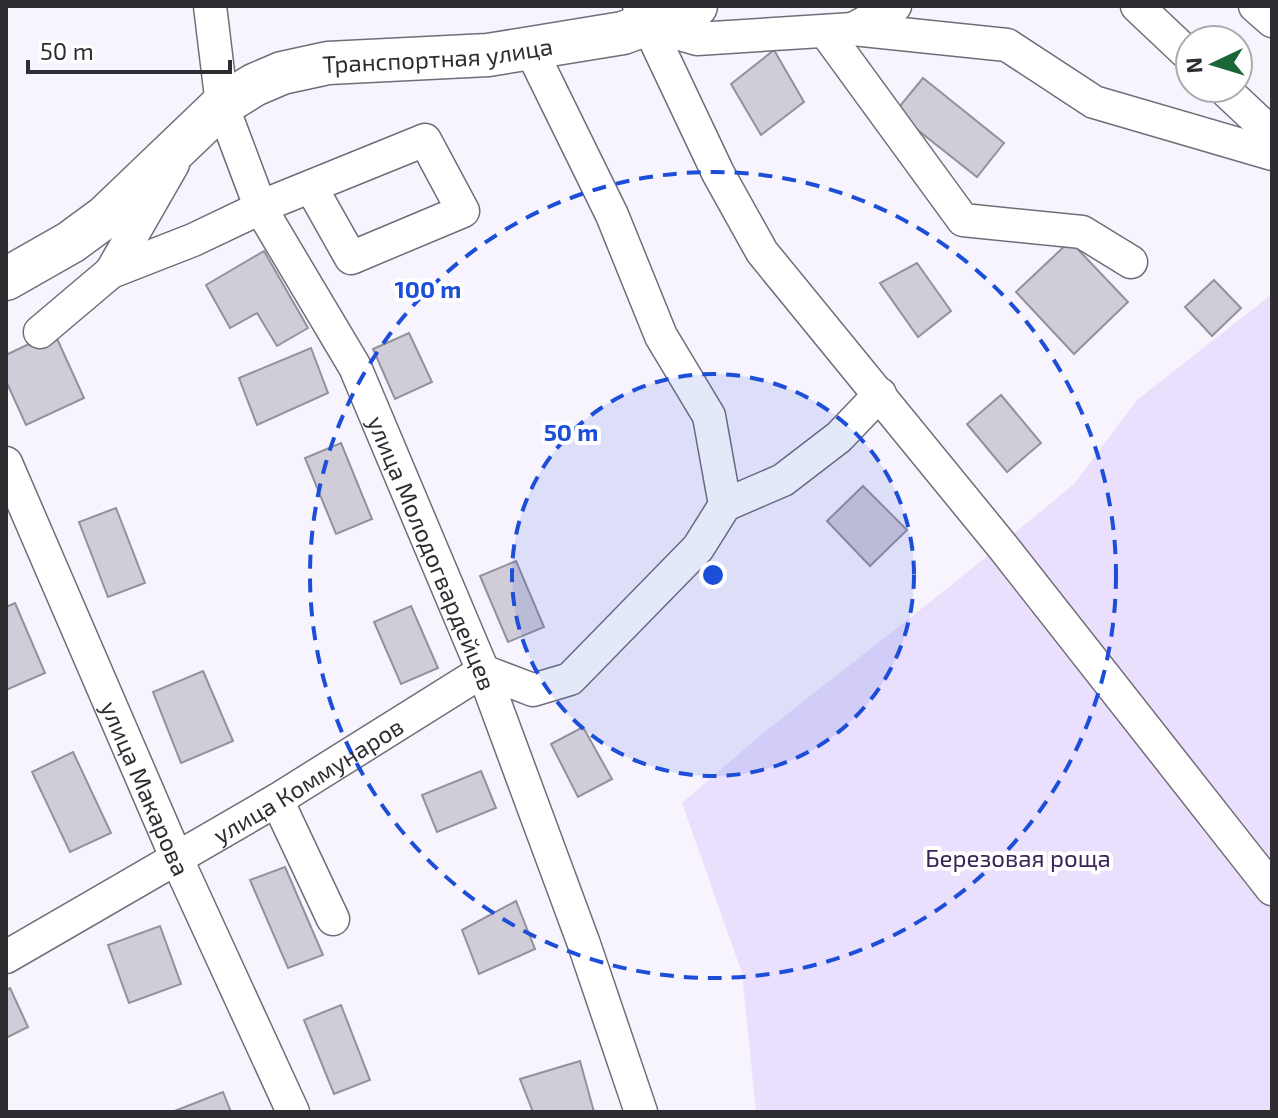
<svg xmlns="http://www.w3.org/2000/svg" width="1278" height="1118" font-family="'Exo 2',sans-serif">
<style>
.green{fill:#eae0fd}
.building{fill:#d0ccd8;stroke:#94909c;stroke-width:2}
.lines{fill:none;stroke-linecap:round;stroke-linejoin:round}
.minor-casing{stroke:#716d78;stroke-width:35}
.major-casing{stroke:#716d78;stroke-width:45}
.minor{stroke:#fff;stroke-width:32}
.major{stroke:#fff;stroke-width:42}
.ring{fill:none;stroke:#1d4ed8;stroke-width:4;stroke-dasharray:14 10}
.labels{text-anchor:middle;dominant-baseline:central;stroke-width:8;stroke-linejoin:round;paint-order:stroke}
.street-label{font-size:24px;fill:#2f2d32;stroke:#fff}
.park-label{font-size:24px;fill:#3a2458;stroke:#fff}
.centre{fill:#1d4ed8;stroke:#fff;stroke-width:4}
.ring-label{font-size:24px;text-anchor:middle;font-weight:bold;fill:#1d4ed8;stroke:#fff;stroke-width:8;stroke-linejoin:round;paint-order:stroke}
</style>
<rect width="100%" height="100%" fill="#f7f4fe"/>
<!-- green -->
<path class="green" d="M1272 294V1112H756L742 973 682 803 763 733 953 584 1074 484 1137 400Z"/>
<!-- building -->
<path class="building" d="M774 50 804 102 761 135 731 84Z
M923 78 1004 143 977 177 895 112Z
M1070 241 1128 302 1074 354 1016 292Z
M264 251 308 328 277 346 257 313 230 328 206 285Z
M917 263 951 311 918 337 880 283Z
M1214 280 1241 308 1212 336 1185 307Z
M54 332 84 398 26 425 6 381V355Z
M409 333 432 382 395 399 373 349Z
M311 348 328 393 257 425 239 378Z
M1001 395 1041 443 1007 472 967 424Z
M341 443 372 519 336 534 305 458Z
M863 486 907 530 870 566 827 521Z
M116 508 145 583 108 597 79 522Z
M516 561 544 627 508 642 480 576Z
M15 603 45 673 6 690V607Z
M411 606 438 668 401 684 374 622Z
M203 671 233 741 181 763 153 692Z
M583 727 612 779 578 797 551 744Z
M73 752 111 833 70 852 32 772Z
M481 771 496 808 437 832 422 795Z
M285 867 323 955 288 968 250 880Z
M516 901 535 949 479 974 462 930Z
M160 926 181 984 129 1003 108 945Z
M10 988 28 1027 6 1038V990Z
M341 1005 370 1080 334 1094 304 1020Z
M580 1061 594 1112H533L520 1079Z
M223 1092 231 1112H172Z"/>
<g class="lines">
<defs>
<g id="minor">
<path id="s1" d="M210 6 222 105 261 209 355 367 483 671 584 944 641 1112"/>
<path d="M639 6 718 173 762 252 1003 547 1272 889"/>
<path d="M1137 6 1190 56"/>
<path d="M1255 6 1272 21"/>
<path d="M646 24 697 39 853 29 1007 45 1094 102 1272 154"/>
<path d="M853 29 895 6"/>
<path d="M825 31 963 220 1082 232 1131 262"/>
<path d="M530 48 612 215 661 336 709 416 725 505"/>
<path d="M1223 88 1272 134"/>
<path d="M111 272 173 164"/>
<path d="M40 332 111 272 193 240 277 200 425 140 463 211 351 258 311 187"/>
<path id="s2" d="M6 463 176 857 293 1112"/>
<path d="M277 800 333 919"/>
<path id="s3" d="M6 957 277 800 483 671 533 690 570 679 698 548 725 505 783 480 839 437 880 394"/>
</g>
<g id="major">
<path id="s4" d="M6 279 71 242 105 217 222 105 254 85 282 73 328 63 488 55 623 33 696 6"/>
</g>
</defs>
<!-- minor casing -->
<use href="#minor" class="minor-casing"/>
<!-- major casing -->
<use href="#major" class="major-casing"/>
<!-- minor -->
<use href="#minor" class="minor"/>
<!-- major -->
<use href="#major" class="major"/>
</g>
<!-- distance rings -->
<circle cx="713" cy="575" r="201" fill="#1d4ed8" fill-opacity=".12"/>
<g class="ring">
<circle cx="713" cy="575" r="201"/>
<circle cx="713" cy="575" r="403"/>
</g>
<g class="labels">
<!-- street labels -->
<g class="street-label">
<text stroke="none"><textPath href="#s4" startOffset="504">Транспортная улица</textPath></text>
<text stroke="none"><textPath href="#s1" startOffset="596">улица Молодогвардейцев</textPath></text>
<text stroke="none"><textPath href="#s3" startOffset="350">улица Коммунаров</textPath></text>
<text stroke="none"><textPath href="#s2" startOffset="354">улица Макарова</textPath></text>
</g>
<!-- park labels -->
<g class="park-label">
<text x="1018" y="857">Березовая роща</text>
</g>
</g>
<circle cx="713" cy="575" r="12" class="centre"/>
<g class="ring-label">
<text x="428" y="298">100 m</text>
<text x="571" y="441">50 m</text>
</g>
<!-- border -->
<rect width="1278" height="1118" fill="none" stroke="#2f2d32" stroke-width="16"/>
<!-- north arrow -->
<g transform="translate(1214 64) rotate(266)"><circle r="38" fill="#ffffff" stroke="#acabad" stroke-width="2"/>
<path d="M0-6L14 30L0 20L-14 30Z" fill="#196736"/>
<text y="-12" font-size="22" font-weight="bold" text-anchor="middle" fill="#2f2d32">N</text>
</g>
<!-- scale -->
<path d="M28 60v12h202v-12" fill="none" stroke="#2f2d32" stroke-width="4"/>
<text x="40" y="60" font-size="24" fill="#2f2d32" stroke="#ffffff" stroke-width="6" paint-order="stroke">50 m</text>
</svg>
